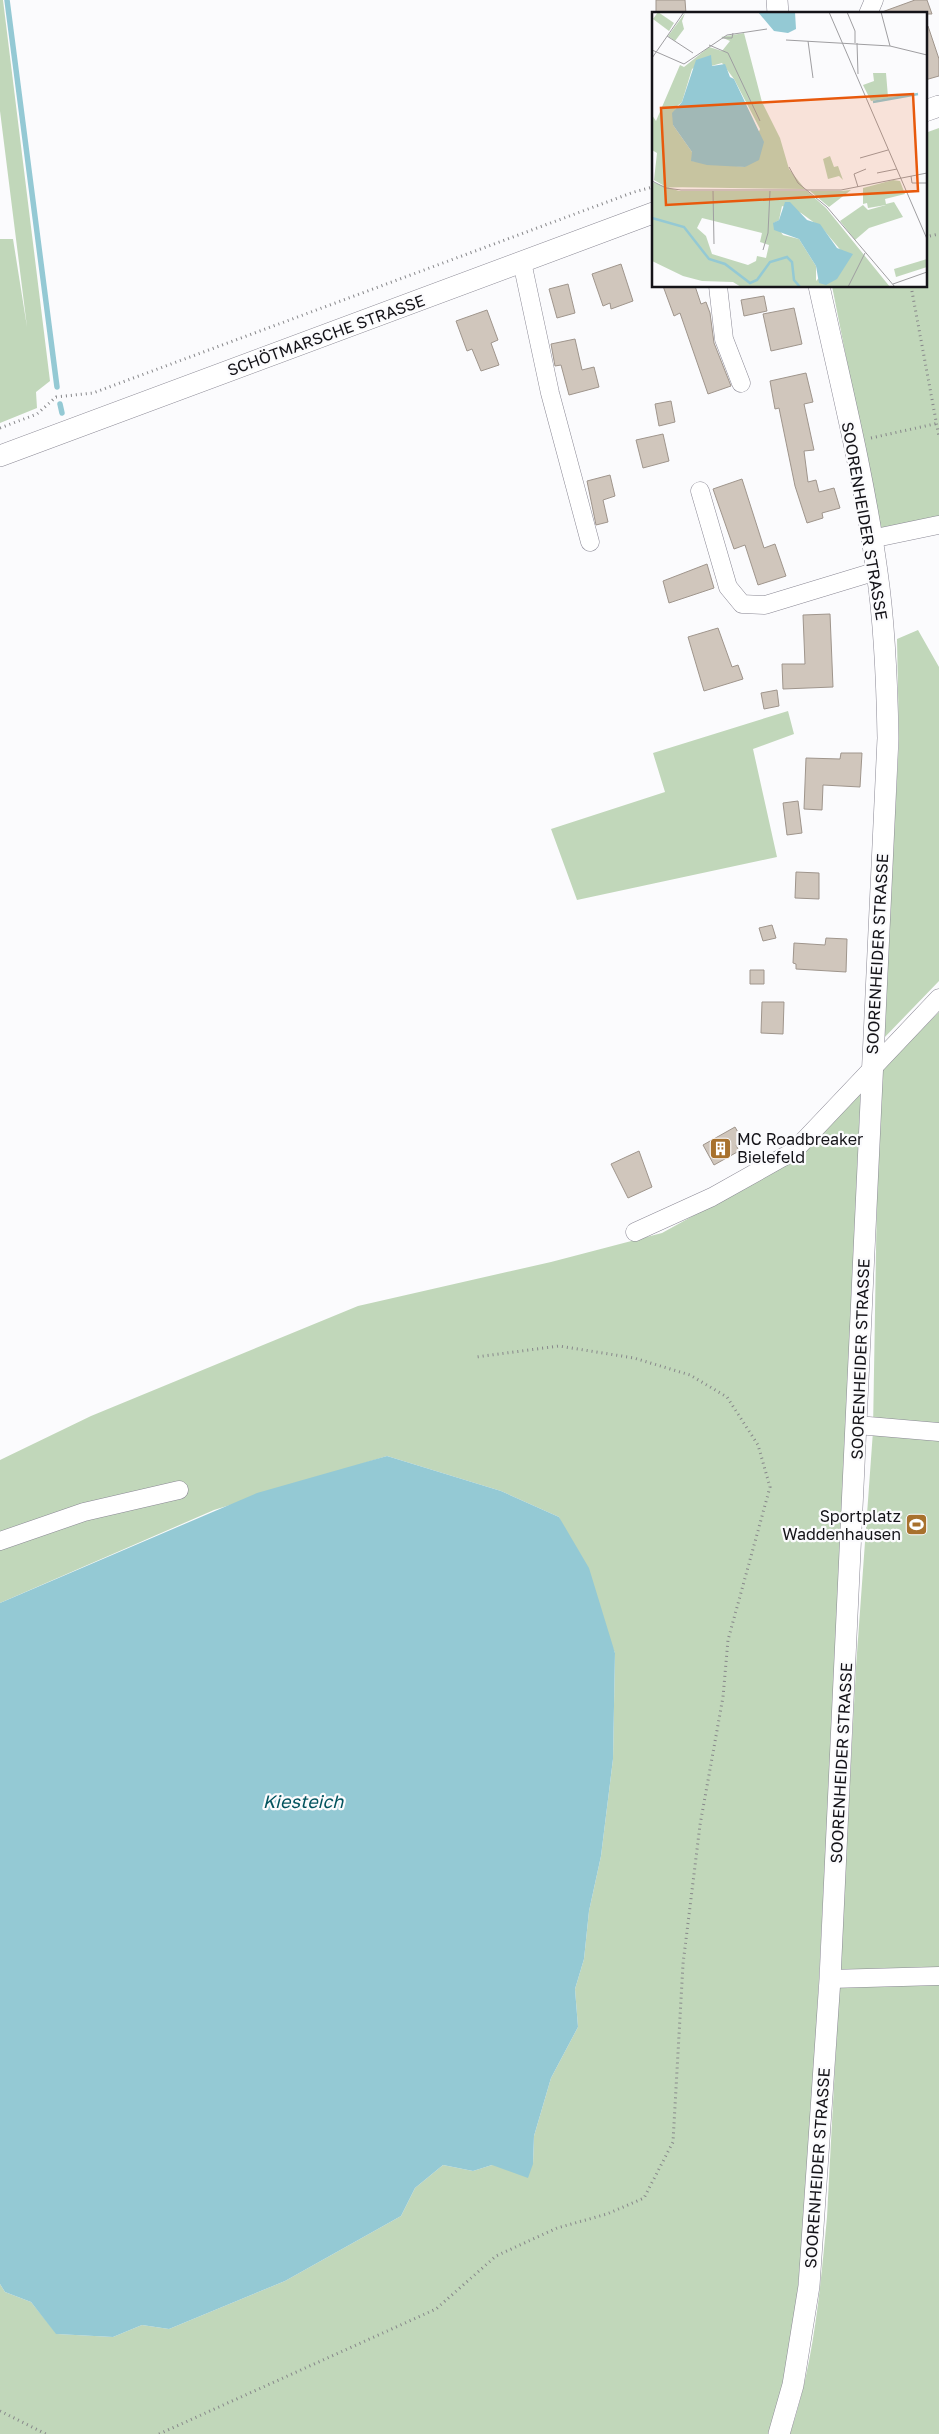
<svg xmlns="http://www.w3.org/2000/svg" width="939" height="2434" font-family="'Golos Text',sans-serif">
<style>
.green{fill:#c1d7ba}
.water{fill:#94c9d4}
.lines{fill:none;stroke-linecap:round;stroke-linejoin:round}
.stream{stroke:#94c9d4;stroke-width:5.5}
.building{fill:#d0c6bc;stroke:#9f958c}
.minor-casing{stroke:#8a8894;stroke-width:19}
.major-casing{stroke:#8a8894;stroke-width:22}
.path{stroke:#87878a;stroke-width:3;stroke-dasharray:1 4;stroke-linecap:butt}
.minor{stroke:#fff;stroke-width:18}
.major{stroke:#fff;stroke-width:21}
.labels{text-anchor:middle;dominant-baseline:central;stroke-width:4.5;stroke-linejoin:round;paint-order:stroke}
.street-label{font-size:16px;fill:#141318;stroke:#fbfbfd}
.poi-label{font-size:16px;fill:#141318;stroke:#fbfbfd;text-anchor:start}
.water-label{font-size:18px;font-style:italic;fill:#02535e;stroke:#fbfbfd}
.inset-river{fill:none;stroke:#94c9d4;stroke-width:2.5}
.inset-road{fill:none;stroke:#9f9ea1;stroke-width:1}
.view{fill:#e8590c;fill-opacity:0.15;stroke:#e8590c;stroke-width:2.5}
.inset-edge{fill:none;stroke:#141318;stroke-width:2.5}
</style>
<rect width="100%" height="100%" fill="#fbfbfd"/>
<!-- green -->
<path class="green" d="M0 0H3L50 381 36 392 37 408 0 423V239H13L27 327 0 111Z
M939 128V517L880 529 832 286H925V133Z
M918 630 939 667V981L882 1040 899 742 897 639Z
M788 711 794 734 753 749 777 857 577 900 551 829 665 792 653 753Z
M939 1012V2434H790C814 2363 820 2291 827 2217L856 1667 873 1431 879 1073Z
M861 1088 834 1693 810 2150 793 2345 771 2434H0V2284L5 2292 31 2302 57 2334 113 2337 142 2325 169 2329 285 2281 401 2216 415 2188 443 2165 473 2171 492 2165 533 2164 534 2136 551 2078 578 2027 575 1989 584 1959 589 1911 601 1856 613 1759 615 1653 559 1517 501 1491 387 1456 214 1510 0 1603V1460L91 1416 358 1306 551 1262 662 1233 791 1162Z"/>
<!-- water -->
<path class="water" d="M387 1456 501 1491 559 1517 589 1568 615 1653 613 1759 601 1856 589 1911 584 1959 575 1989 578 2027 551 2078 534 2136 533 2164 528 2178 492 2165 473 2171 443 2165 415 2188 401 2216 285 2281 169 2329 142 2325 113 2337 56 2334 31 2302 5 2292 0 2284V1603L257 1493Z"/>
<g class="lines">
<!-- stream -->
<path class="stream" d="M7 0 57 387
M60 404 62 413"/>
</g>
<!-- building -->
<path class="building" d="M656 0H685L686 14H656Z
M915 0H927L932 14H882V12Z
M925 26H928L939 59V76L925 80Z
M621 264 633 301 611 309 610 303 603 306 592 274Z
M568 284 575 313 557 318 549 289Z
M663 286H695L701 304 706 302 710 313 714 343 731 386 708 394 680 313 674 316Z
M764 296 767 311 744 316 741 300Z
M794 308 802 344 771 351 763 314Z
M487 310 498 340 491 343 499 365 481 371 472 349 467 351 456 321Z
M575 339 582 370 594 367 599 387 569 395 561 365 555 366 551 344Z
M806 373 813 402 804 404 814 450 804 451 808 482 816 480 819 492 834 488 840 508 822 513 823 518 807 523 795 486 779 408 775 409 770 381Z
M671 401 675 422 659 426 655 404Z
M663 434 669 461 643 468 636 440Z
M610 475 615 496 603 500 608 522 596 525 587 481Z
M742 479 764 548 775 544 786 576 758 585 745 545 734 549 713 489Z
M707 564 714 588 669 603 663 581Z
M830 614 833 687 783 689 782 664H805L803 615Z
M718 628 732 667 738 665 743 679 704 691 688 637Z
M777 690 779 706 764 709 761 693Z
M841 753H862L860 787 823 785 822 810 804 809 806 758 840 759Z
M798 801 802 833 787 835 783 803Z
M796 872 819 873V899L795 898Z
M772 925 776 938 763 941 759 928Z
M826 938 847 939 846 972 796 969V964L793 963 794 943 825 945Z
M750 970H764V984H750Z
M762 1002H784L783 1034 761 1033Z
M735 1127 743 1141 736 1145 739 1151 714 1165 703 1145Z
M639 1151 652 1187 628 1198 611 1164Z"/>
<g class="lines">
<defs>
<path id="minor" d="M868 14 874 0
M522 262 550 393 590 542
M718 286 724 339 741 383
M700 491 728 587 742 604 765 605 877 571
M871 539 938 525
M635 1232 712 1197 794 1151 939 998
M857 1425 939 1432
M0 1541 84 1512 179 1490
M830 1979 939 1976"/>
<path id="major" d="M777 0 778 14
M925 111 939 106
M0 456 653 213
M779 2434 793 2385 809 2286 830 1979 888 738C887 682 885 627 877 572 864 476 840 381 819 286"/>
</defs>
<!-- minor casing -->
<use href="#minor" class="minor-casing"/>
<!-- major casing -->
<use href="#major" class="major-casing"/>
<!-- path -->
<path class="path" d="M925 237 939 234
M911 286 939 437
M0 428 37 414 56 397 93 393 634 192 653 187
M871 438 939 423
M0 2411 46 2434
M159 2434 436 2309 496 2256 557 2228 607 2214 644 2198 673 2142 683 1964 700 1825 723 1697 728 1640 770 1487 758 1445 727 1397 690 1375 634 1358 559 1346 476 1357"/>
<!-- minor -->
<use href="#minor" class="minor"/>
<!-- major -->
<use href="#major" class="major"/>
</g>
<!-- icons -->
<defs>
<symbol id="building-square" viewBox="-11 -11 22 22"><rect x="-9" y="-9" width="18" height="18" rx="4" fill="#a8712d" stroke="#fbfbfd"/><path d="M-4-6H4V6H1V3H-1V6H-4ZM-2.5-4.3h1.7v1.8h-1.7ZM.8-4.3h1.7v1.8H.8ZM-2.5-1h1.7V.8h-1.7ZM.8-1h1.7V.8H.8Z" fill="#fff"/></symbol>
<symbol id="stadium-square" viewBox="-11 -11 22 22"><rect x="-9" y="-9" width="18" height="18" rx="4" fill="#a8712d" stroke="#fbfbfd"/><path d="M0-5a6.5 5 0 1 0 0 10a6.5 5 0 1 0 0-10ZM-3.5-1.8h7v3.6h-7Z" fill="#fff"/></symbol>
</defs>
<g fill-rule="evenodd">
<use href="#building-square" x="708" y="1136" width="25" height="25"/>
<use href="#stadium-square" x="904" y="1512" width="25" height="25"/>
</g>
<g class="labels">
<!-- street labels -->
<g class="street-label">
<text transform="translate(326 335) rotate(-20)">SCHÖTMARSCHE STRASSE</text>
<text transform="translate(865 521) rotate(80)">SOORENHEIDER STRASSE</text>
<text transform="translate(877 954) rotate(-87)">SOORENHEIDER STRASSE</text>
<text transform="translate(860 1359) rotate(-88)">SOORENHEIDER STRASSE</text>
<text transform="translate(841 1763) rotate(-87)">SOORENHEIDER STRASSE</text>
<text transform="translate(817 2168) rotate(-86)">SOORENHEIDER STRASSE</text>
</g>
<!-- poi labels -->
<g class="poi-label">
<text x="737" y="1139">MC Roadbreaker<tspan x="737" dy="18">Bielefeld</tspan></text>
<text x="901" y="1516" text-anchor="end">Sportplatz<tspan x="901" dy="18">Waddenhausen</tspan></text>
</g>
<!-- water labels -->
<g class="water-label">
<text x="303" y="1801">Kiesteich</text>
</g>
</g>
<!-- overview -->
<g transform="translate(652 12)">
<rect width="275" height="275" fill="#fbfbfd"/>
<path d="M6 0 22 11 17 19 1 7ZM33 1 30 9 32 17 23 29 16 24ZM92 21 110 90 128 126 137 157 153 177 14 175 2 168 5 141 0 138V103L4 109 28 53 32 55 57 35 70 39 78 29 69 25ZM58 45 59 54 70 51 82 67 108 117 93 155 40 149V140L21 113 24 95 30 90 40 57ZM221 61H234L236 85 266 82 219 89 211 73 222 69ZM178 144 182 155 186 154 191 168 187 164 176 167 171 147ZM241 168 248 169 253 182 233 187 234 192 242 190 251 205 217 216 203 228 188 209 211 193 216 198 234 193 216 196 215 191 211 192V176ZM0 170 27 179H155L174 196 238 275H89L81 270 50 269 31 264 0 249ZM130 194 149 201 171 217 191 241 164 269V254L147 227 131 223 122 211 127 208ZM50 206 110 221 108 230 117 233 114 246 105 244 104 249 96 253 60 242 54 224 45 216ZM199 178 177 195 158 179H189ZM275 247V255L244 265 242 257Z" fill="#c1d7ba" fill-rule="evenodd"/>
<path d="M106 0H143L144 17 136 21 122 19ZM59 43 60 54 73 52 78 65 82 67 112 130 107 148 93 155 55 153 39 149 40 140 21 113 20 101 30 90 44 48ZM133 190H138L155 208 168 212 185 236 201 242 185 267 174 273 167 271 164 254 147 227 122 218 121 211 127 208Z" fill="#94c9d4"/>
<path class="inset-river" d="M221 90 266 82M0 206 32 215 57 247 73 252 98 271 105 268 118 250 135 245 140 250 142 268 148 275"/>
<path class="inset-road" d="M177 0 275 227M195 0 203 19V31M229 0 238 34M15 24 41 41M70 26H80L81 21M134 28 238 34 275 43M156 29 161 66M205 31 206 62M57 33 76 41 108 109M0 38 32 52 75 23 115 17M0 46 32 0M208 146 236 138M137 155 146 171 175 195 243 275M225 161 245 157M259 164 260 171H275M0 169 14 176 29 178H189L275 161M206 175 202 162 214 157M61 179 62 232M111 238 116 221 118 179M241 272 275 260M196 275 213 241"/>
<path class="view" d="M261 82 266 179 14 193 9 96Z"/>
<rect width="275" height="275" class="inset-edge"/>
</g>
</svg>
